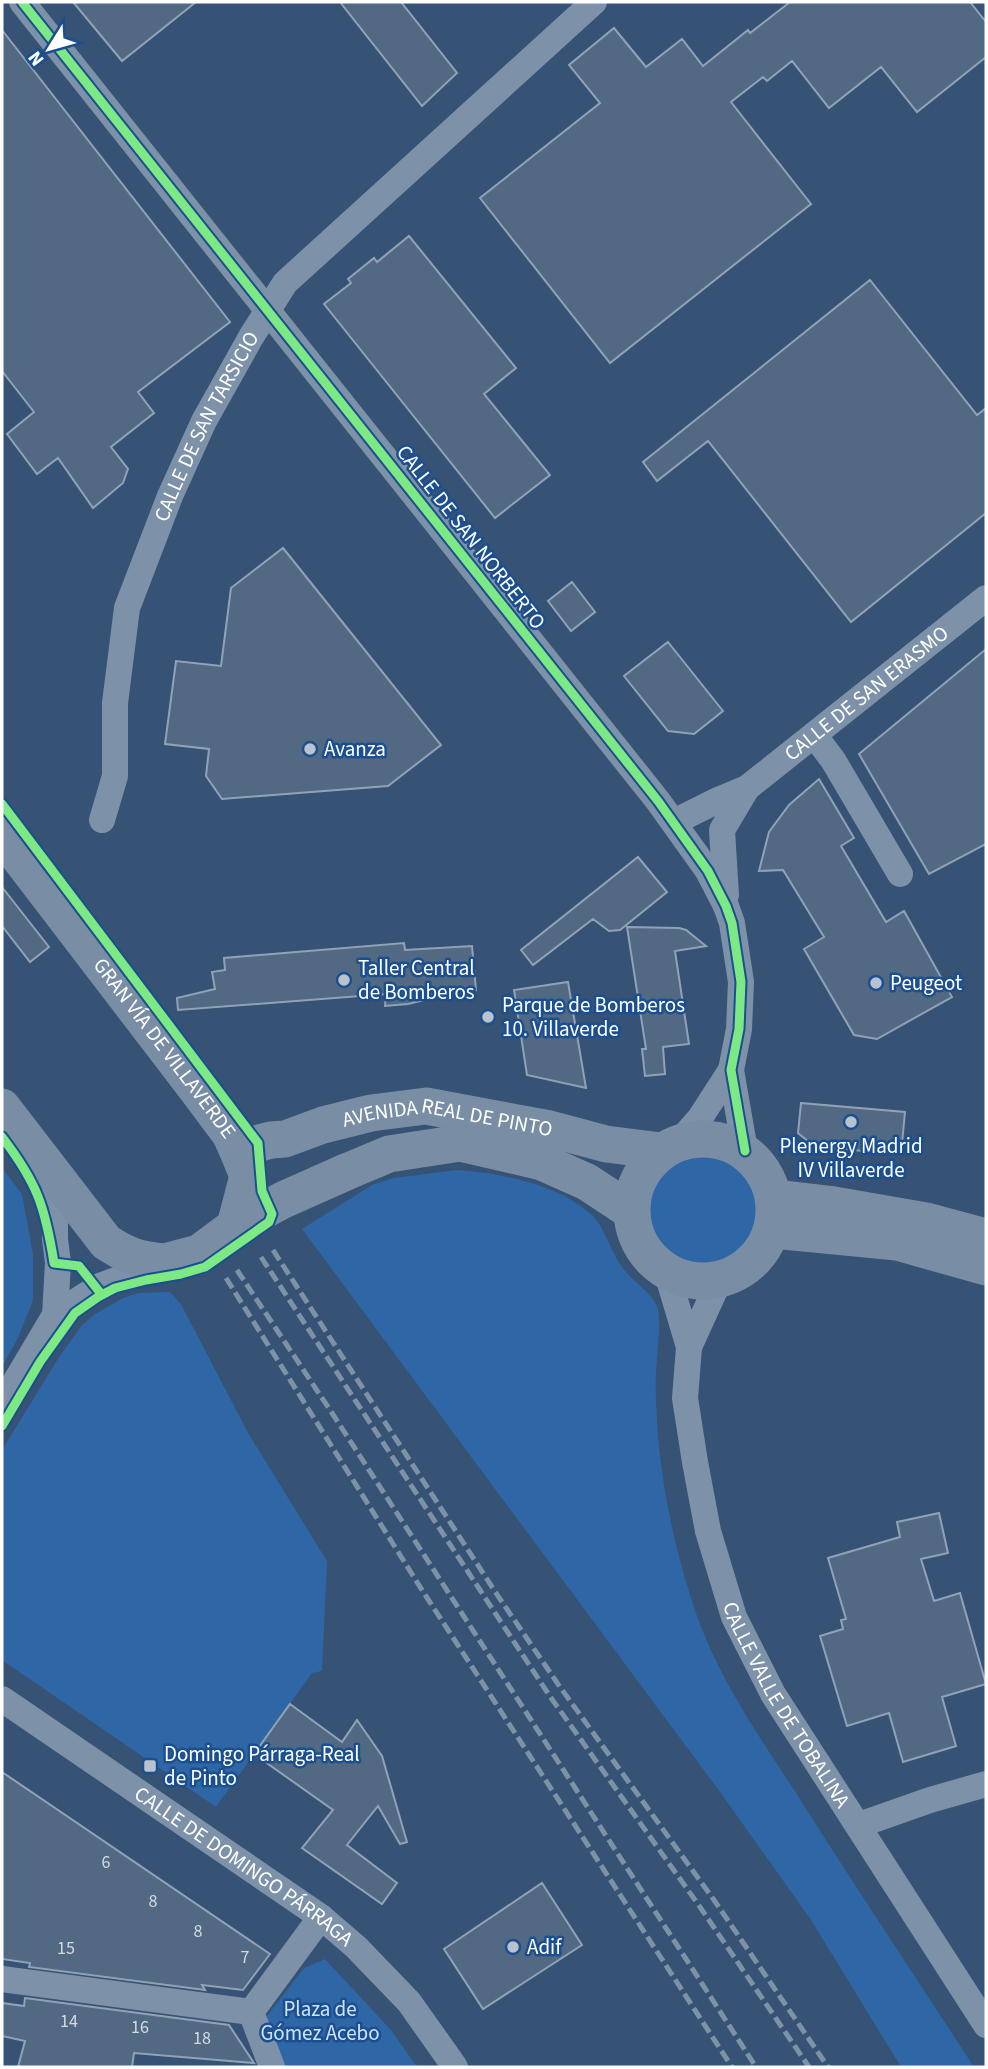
<svg xmlns="http://www.w3.org/2000/svg" width="988" height="2069" font-family="'Source Sans 3',sans-serif">
<style>
.green{fill:#2f66a5}
.building{fill:#526984;stroke:#92a2b6;stroke-width:2}
.lines{fill:none;stroke-linecap:round;stroke-linejoin:round}
.minor{stroke:#7d92a8;stroke-width:26}
.secondary{stroke:#798da4;stroke-width:37}
.rail{stroke:#7e92a7;stroke-width:5;stroke-dasharray:12 5;stroke-linecap:butt}
.secondary-bridge{stroke:#798da4;stroke-width:37}
.cycleway-casing{stroke:#1b4f8f;stroke-width:13}
.cycleway{stroke:#7ce984;stroke-width:9}
.poi-dot{fill:#b9c2ce;stroke:#1b4f8f;stroke-width:2.5}
.labels{text-anchor:middle;dominant-baseline:central;stroke-width:5;stroke-linejoin:round;paint-order:stroke}
.number-label{font-size:18px;fill:#d4dae0}
.street-label{font-size:21px;fill:#fff;stroke:#1b4f8f}
.poi-label{font-size:21px;fill:#fff;stroke:#1b4f8f;text-anchor:start}
.park-label{font-size:21px;fill:#cfe3fa;stroke:#1b4f8f}
</style>
<rect width="100%" height="100%" fill="#365274"/>
<!-- green -->
<path class="green" d="M649 1208a57 57 0 1 1 114 0a57 57 0 1 1-114 0Z
M2 1168 22 1194 33 1254V1300L18 1338 2 1367Z
M457 1170C500 1173 559 1184 592 1215 606 1229 610 1251 622 1267 631 1280 649 1291 656 1304 663 1316 656 1359 656 1375 655 1396 657 1416 658 1436 663 1493 675 1549 693 1604 715 1673 757 1733 796 1793 854 1885 915 1976 974 2067H901L811 1920 720 1792 302 1229 372 1185 393 1178Z
M170 1292 181 1304 247 1431 327 1561 322 1671 312 1673 216 1807 2 1660V1450L59 1357 82 1325 95 1314 123 1298 138 1293Z
M325 1959 391 2030 417 2067H285L264 2020 304 1968Z"/>
<!-- building -->
<path class="building" d="M73 2H196L122 61Z
M340 2H401L457 73 422 106Z
M790 2H970L986 22V57L917 112 881 67 829 108 792 61 767 81 763 77 731 102 811 204 610 363 480 198 600 103 569 65 614 28 646 67 682 39 703 66 748 30 750 33Z
M2 30 230 322 138 392 154 413 111 447 128 469 123 483 93 508 58 458 37 474 7 434 34 412 2 371Z
M409 236 516 368 484 394 550 475 495 518 324 304 351 283 348 279 374 258 377 262Z
M870 280 977 415 986 408V513L851 622 708 441 657 481 643 462Z
M283 548 441 745 388 786 222 799 206 776 209 749 165 744 176 661 221 666 231 588Z
M572 582 595 612 571 631 548 601Z
M668 642 723 711 694 734 668 731 624 676Z
M986 649V844L929 874 859 754Z
M819 779 854 838 841 846 886 922 904 911 952 997 877 1039 854 1035 804 949 824 937 783 870 759 871 769 832 789 805Z
M638 857 667 892 620 930 609 931 593 919 533 965 521 950Z
M2 887 49 947 30 962 2 926Z
M627 927 679 928 686 930 706 946 675 951 689 1044 663 1047 665 1074 645 1076 642 1049H646Z
M404 943 405 950 472 946 476 990 432 994 428 999 408 1004 385 1006 386 994 178 1010 177 998 215 989 212 972 225 970 224 958Z
M568 982 586 1088 527 1075 514 990Z
M801 1103 905 1112 901 1154 815 1147 798 1133Z
M939 1513 948 1553 921 1559 934 1601 960 1593 986 1684 942 1697 956 1746 903 1762 889 1713 847 1726 820 1636 843 1629 841 1620 846 1619 828 1558 900 1537 897 1522Z
M290 1704 342 1742 357 1720 382 1756 407 1842 400 1844 378 1806 347 1845 397 1883 382 1904 302 1848 333 1810 254 1754Z
M2 1772 270 1954 243 1990 202 1985 205 1990 29 1967 30 1963 2 1959Z
M542 1883 582 1945 483 2009 444 1949Z
M25 1998 229 2025 254 2063 134 2053 132 2067H18L25 2041 2 2036V2003L24 2006Z"/>
<g class="lines">
<!-- minor -->
<g class="minor">
<path d="M22 2 658 801 708 871 726 906 732 923 741 982 739 1029 731 1070 745 1151"/>
<path d="M814 735 833 760 900 874"/>
<path id="s1" d="M102 820 115 776V703L127 608 170 496 204 421 251 337 285 283 594 2"/>
<path id="s2" d="M674 822 718 800 747 788 986 598"/>
<path d="M726 895 722 830 747 788"/>
<path d="M678 1143 700 1118 731 1070"/>
<path d="M55 1179V1239L58 1263 55 1315"/>
<path d="M667 1273 689 1347 719 1281"/>
<path id="s3" d="M689 1347 685 1398 695 1462 708 1531 734 1617 773 1694 986 2025"/>
<path d="M2 1404 55 1315 100 1286 164 1262"/>
<path id="s4" d="M2 1699 321 1917 356 1947 409 2002 455 2067"/>
<path d="M859 1825 930 1800 986 1784"/>
<path d="M2 1979 251 2012"/>
<path d="M251 2012 321 1917"/>
<path d="M251 2012 272 2067"/>
</g>
<!-- secondary -->
<g class="secondary">
<path id="s5" d="M2 835 198 1091 230 1134 237 1149 271 1140 285 1139 323 1125 371 1113 426 1106 550 1129 606 1144 661 1151"/>
<path d="M2 1107 106 1242C127 1256 140 1260 165 1262"/>
<circle cx="703" cy="1210" r="71"/>
<path d="M346 1172 389 1154 460 1143 542 1162 587 1182 631 1211"/>
<path d="M774 1198 834 1205 926 1221 986 1237"/>
<path d="M773 1230 897 1242 986 1267"/>
</g>
<!-- rail -->
<path class="rail" d="M273 1250 498 1596 560 1687 714 1900 828 2067
M261 1257 549 1695 700 1907 809 2067
M237 1270 332 1413 756 2067
M226 1278 422 1590 732 2067"/>
<!-- secondary-bridge -->
<path class="secondary-bridge" d="M235 1226 248 1176 237 1149
M165 1262 199 1253 235 1226 283 1200 346 1172"/>
<defs>
<path id="cycleway" d="M22 2 658 801 708 871 726 906 732 923 741 982 739 1029 731 1070 745 1151
M2 804 258 1143 262 1191 272 1214 269 1222 205 1267 181 1274 146 1280 115 1288 98 1297 75 1313 40 1362 2 1426
M2 1137C37 1183 45 1206 54 1263L79 1266 102 1295"/>
</defs>
<!-- cycleway casing -->
<use href="#cycleway" class="cycleway-casing"/>
<!-- cycleway -->
<use href="#cycleway" class="cycleway"/>
</g>
<!-- markers -->
<g class="poi-dot">
<circle cx="310" cy="749" r="7"/>
<circle cx="344" cy="980" r="7"/>
<circle cx="876" cy="983" r="7"/>
<circle cx="488" cy="1017" r="7"/>
<circle cx="851" cy="1122" r="7"/>
<rect x="143" y="1759" width="14" height="14" rx="3.5"/>
<circle cx="513" cy="1947" r="7"/>
</g>
<g class="labels">
<!-- number labels -->
<g class="number-label">
<text x="106" y="1862">6</text>
<text x="153" y="1901">8</text>
<text x="198" y="1931">8</text>
<text x="66" y="1948">15</text>
<text x="245" y="1957">7</text>
<text x="69" y="2021">14</text>
<text x="140" y="2027">16</text>
<text x="202" y="2038">18</text>
</g>
<!-- street labels -->
<g class="street-label">
<text stroke="none"><textPath href="#s1" startOffset="413">CALLE DE SAN TARSICIO</textPath></text>
<text transform="translate(471 537) rotate(52)">CALLE DE SAN NORBERTO</text>
<text stroke="none"><textPath href="#s2" startOffset="233">CALLE DE SAN ERASMO</textPath></text>
<text stroke="none"><textPath href="#s5" startOffset="268">GRAN VÍA DE VILLAVERDE</textPath></text>
<text stroke="none"><textPath href="#s5" startOffset="609">AVENIDA REAL DE PINTO</textPath></text>
<text stroke="none"><textPath href="#s3" startOffset="378">CALLE VALLE DE TOBALINA</textPath></text>
<text stroke="none"><textPath href="#s4" startOffset="294">CALLE DE DOMINGO PÁRRAGA</textPath></text>
</g>
<!-- poi labels -->
<g class="poi-label">
<text x="324" y="749">Avanza</text>
<text x="358" y="968">Taller Central<tspan x="358" dy="24">de Bomberos</tspan></text>
<text x="890" y="983">Peugeot</text>
<text x="502" y="1005">Parque de Bomberos<tspan x="502" dy="24">10. Villaverde</tspan></text>
<text x="851" y="1146" text-anchor="middle">Plenergy Madrid<tspan x="851" dy="24">IV Villaverde</tspan></text>
<text x="164" y="1754">Domingo Párraga-Real<tspan x="164" dy="24">de Pinto</tspan></text>
<text x="527" y="1947">Adif</text>
</g>
<!-- park labels -->
<g class="park-label">
<text x="320" y="2009">Plaza de<tspan x="320" dy="24">Gómez Acebo</tspan></text>
</g>
</g>
<!-- border -->
<rect width="988" height="2069" fill="none" stroke="#ffffff" stroke-width="7"/>
<!-- north arrow -->
<g transform="translate(49 49) rotate(233)" stroke="#1b4f8f" stroke-width="5" paint-order="stroke">
<path d="M0-5L12 26L0 18L-12 26Z" fill="#ffffff"/>
<text y="-10" font-size="19" font-weight="bold" text-anchor="middle" fill="#ffffff">N</text>
</g>
</svg>
